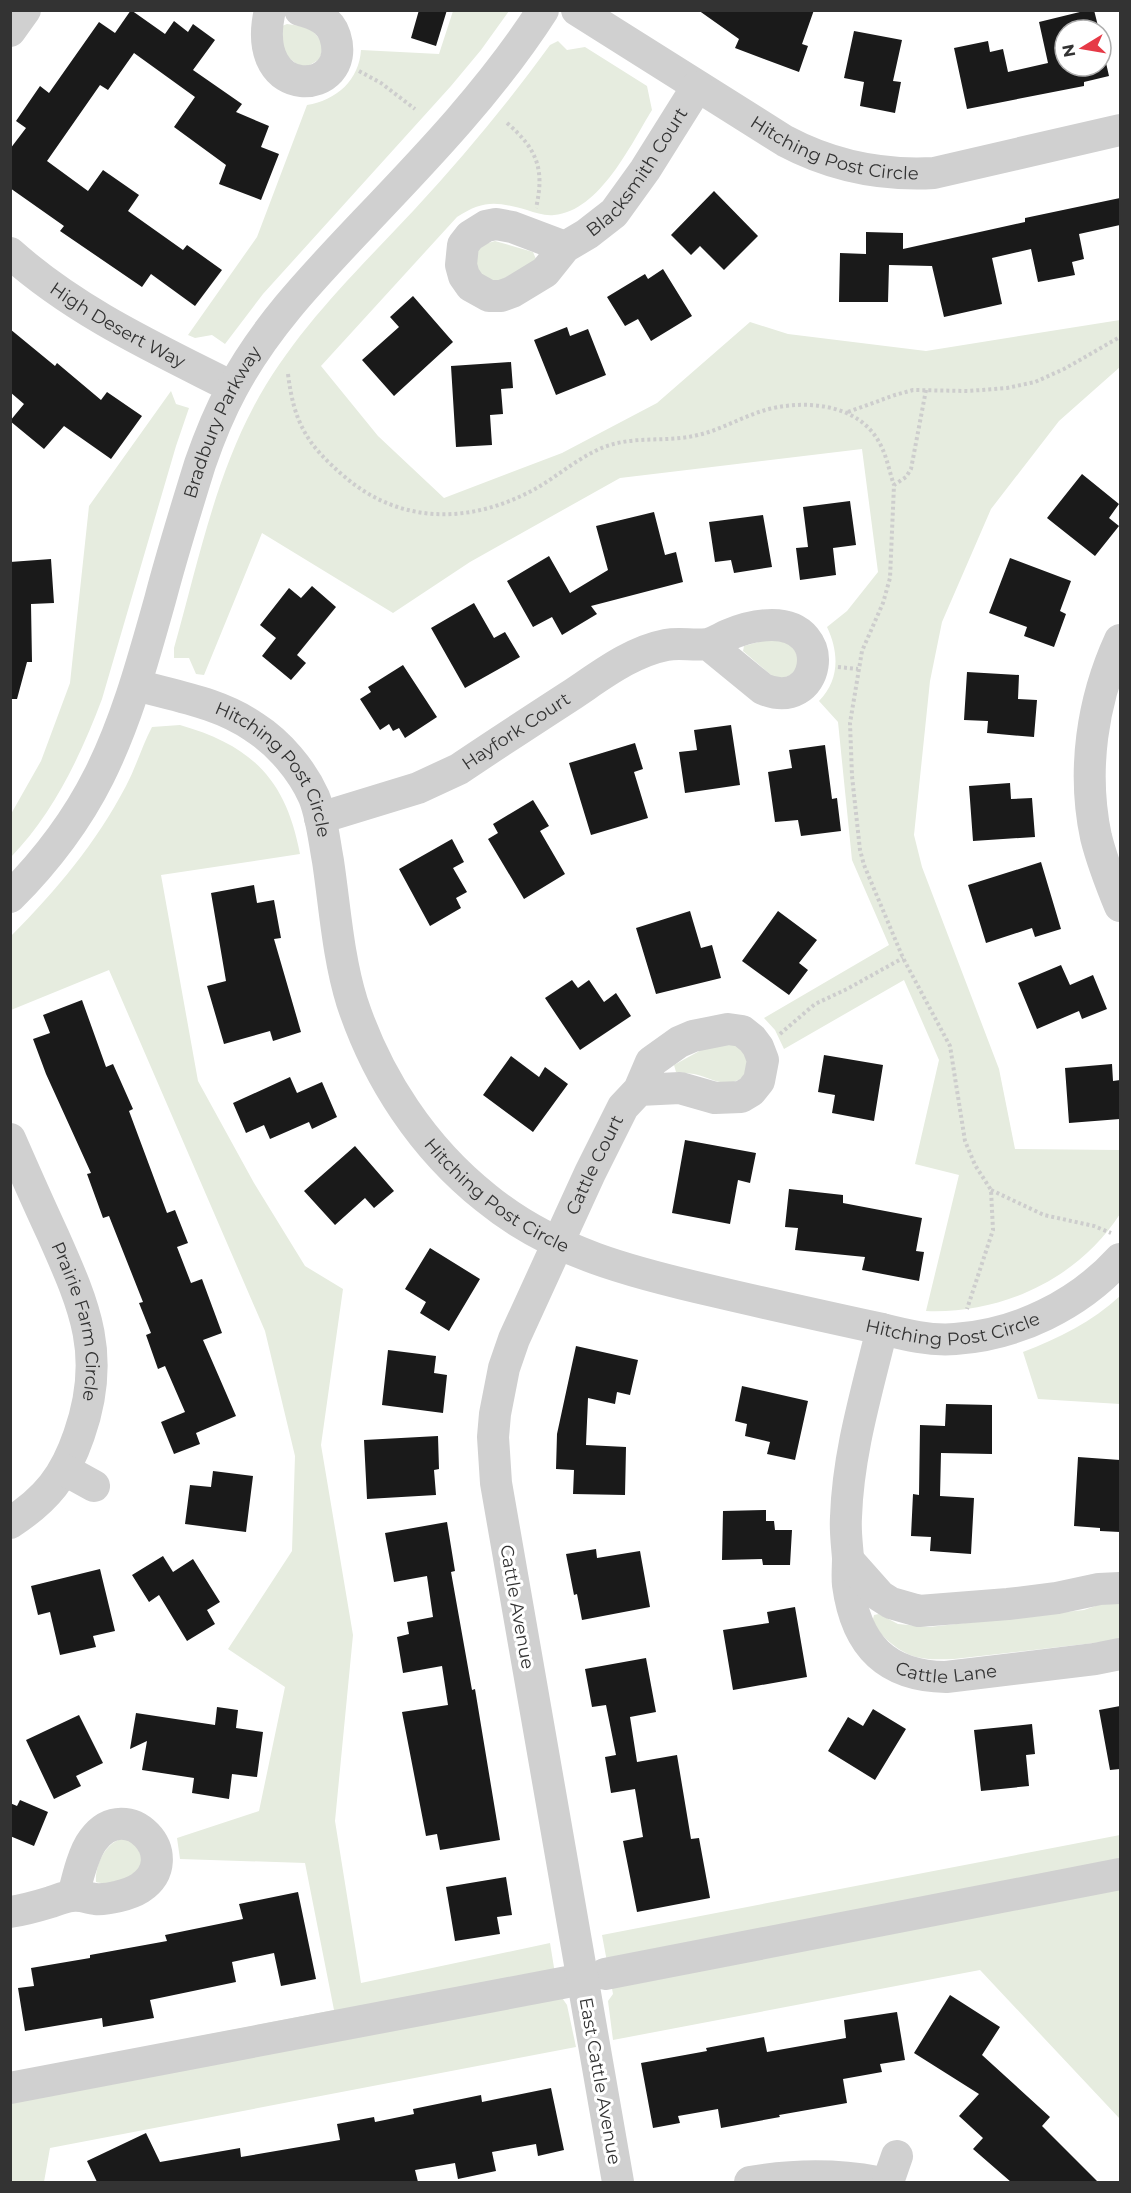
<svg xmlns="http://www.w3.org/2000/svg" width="1131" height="2193" font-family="Montserrat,sans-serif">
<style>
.green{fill:#e6ecdf}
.building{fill:#1a1a1a}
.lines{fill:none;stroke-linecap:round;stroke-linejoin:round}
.path{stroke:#cdcdcd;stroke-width:4;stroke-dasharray:3 3;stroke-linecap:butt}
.minor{stroke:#d0d0d0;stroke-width:32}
.labels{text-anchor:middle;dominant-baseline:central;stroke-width:6;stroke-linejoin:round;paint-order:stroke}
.street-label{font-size:18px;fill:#333;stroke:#fff}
</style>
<rect width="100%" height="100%" fill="#fff"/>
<!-- green -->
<path class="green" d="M453 11H509L481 50 451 86 263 294 225 344 212 335 195 338 188 335 257 237 307 105C337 100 359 80 361 50L439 54Z
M287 24C307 27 313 27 323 45L320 59 303 69 284 54 282 26Z
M558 41 567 50 585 47 647 86 652 110C631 144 600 211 554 215 545 216 536 213 527 210 498 202 484 199 457 217L321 366 378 436 444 498 562 453 657 403 750 322 788 334 926 351 1120 320V367L1059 421 991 509 942 622 930 681 914 835 922 867 999 1069 1015 1149 1120 1150V1214C1078 1279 1002 1314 926 1311L959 1175 915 1164 939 1060 904 980 784 1049 775 1030 764 1018 889 945 852 860 838 722 819 701C840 680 839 652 827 627L847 611 878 572 862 449 620 478 470 562 393 613 262 533 204 675 196 674 189 658H174V648C197 567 214 481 254 406 294 331 356 272 414 210 463 157 508 103 550 45Z
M495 241 533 252 536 259 534 262 501 280 490 281C476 273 475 264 478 250L485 244Z
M171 391 176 404 189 408 176 446 102 699C81 755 53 814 11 857V814L41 761 70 683 89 506Z
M766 640 779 641 792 644 799 660 794 674 777 680 743 651 744 646Z
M180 725C253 746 286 780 300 854L161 875 198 1081 254 1183 305 1266 343 1289 321 1445 353 1635 335 1821 361 1983 550 1943 558 1992 567 2005 576 2047 50 2148 44 2182H11V2073L334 2010 305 1863 180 1859 177 1838 259 1811 285 1687 228 1649 292 1551 295 1456 265 1331 109 970 11 1010V936C56 891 96 843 126 786 136 767 142 746 152 727Z
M720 1044C724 1044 731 1043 735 1044 752 1050 753 1075 736 1081 723 1087 708 1077 694 1074 688 1073 682 1073 676 1072L674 1065 703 1049Z
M1120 1296V1404L1038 1399 1023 1352C1059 1338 1092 1322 1120 1296Z
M1107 1602H1120V1640L954 1659C925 1660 909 1660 886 1639 880 1633 875 1627 873 1619L874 1615 879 1614 898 1624 929 1627 1084 1610Z
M1120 1835V2119L980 1970 613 2040 608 2001 613 1994 602 1935Z
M121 1839C136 1840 138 1848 143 1861 142 1862 139 1869 138 1870 131 1879 106 1886 96 1882 95 1865 105 1844 121 1839Z"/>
<!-- building -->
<path class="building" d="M131 10 165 34 174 21 188 32 193 24 215 40 193 70 242 104 236 112 269 126 261 147 279 154 261 200 219 184 226 165 174 127 195 97 134 53 108 90 100 85 47 161 88 191 103 170 139 195 128 211 183 250 187 245 222 270 195 306 151 274 142 287 60 231 64 226 10 188V149L26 128 16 121 40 86 49 93 99 22 115 33Z
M419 10H447L436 46 411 38Z
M698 10H814L802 44 808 46 799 72 735 48 739 39Z
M1088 10H1094L1099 30H1065V66H1101V41L1109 76 1084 82V86L967 109 954 48 988 41 990 52 1003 49 1008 72 1048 63 1039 22Z
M854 31 902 40 893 81 901 82 895 113 860 106 864 82 844 78Z
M714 191 758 236 724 270 700 246 691 255 671 235Z
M1120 198V225L1079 234 1084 259 1072 262 1075 275 1038 282 1031 249 992 258 1002 304 944 317 932 266 889 265 888 302H839L840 253 866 254V232L903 233V249L1025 222V218Z
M663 269 692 316 651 341 638 319 625 326 607 297 645 274 648 279Z
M413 296 453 342 394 396 362 360 399 327 390 317Z
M567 327 570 336 588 329 606 375 556 395 534 340Z
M10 329 55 366 57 363 101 400 107 392 142 416 111 459 64 426 44 449 10 421 24 404 10 392Z
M511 362 513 388 501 389 503 414 490 415 492 445 456 447 451 366Z
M1082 474 1119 504 1109 518 1119 526 1095 556 1047 518Z
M850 501 856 545 833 548 836 575 800 580 796 548 808 547 803 507Z
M654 512 665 555 676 552 683 582 591 606 597 614 562 635 552 617 533 627 507 581 549 556 570 593 608 570 596 526Z
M763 515 772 567 734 573 731 560 715 562 709 522Z
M1010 558 1071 581 1060 611 1066 614 1054 647 1024 636 1027 627 989 613Z
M51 559 54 603 31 604 32 662H27L17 699H10V562Z
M312 586 336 607 297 655 306 663 291 680 262 656 276 638 260 625 289 588 301 598Z
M474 603 494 638 505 632 520 657 465 688 431 628Z
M403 665 437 717 405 738 399 728 393 731 389 724 380 730 360 699 371 692 368 687Z
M967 672 1019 675 1018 699 1037 700 1034 737 987 733 988 721 964 720Z
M731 725 740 785 685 793 679 752 697 750 694 730Z
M635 743 643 769 634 772 648 818 591 835 569 763Z
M825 745 832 799 837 798 841 831 801 836 798 820 775 822 768 772 792 768 789 750Z
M1010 783 1011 799 1032 798 1035 837 973 841 969 786Z
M533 800 549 826 540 831 565 874 524 899 488 839 498 833 493 824Z
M452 839 464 862 453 868 467 892 456 898 461 908 430 926 399 869Z
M1041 862 1061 929 1035 937 1032 928 986 943 968 885Z
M254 885 257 903 274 900 281 938 274 939 301 1032 273 1041 270 1031 224 1044 207 986 226 981 211 893Z
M690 911 701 948 712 945 721 978 656 994 636 928Z
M778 911 817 940 799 963 808 970 789 995 742 961Z
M1061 965 1070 985 1093 975 1107 1009 1082 1019 1079 1011 1037 1029 1018 983Z
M572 980 578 988 589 980 604 1002 616 993 631 1016 580 1050 545 998Z
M82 1000 106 1067 113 1064 133 1109 129 1111 167 1213 175 1210 188 1243 177 1247 191 1283 202 1279 222 1333 203 1340 236 1416 196 1433 200 1444 174 1454 161 1422 185 1412 165 1366 158 1369 146 1335 151 1333 139 1303 143 1302 109 1216 103 1218 87 1174 91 1173 46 1074 33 1039 50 1033 43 1015Z
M824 1055 883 1065 874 1121 832 1113 835 1095 818 1092Z
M511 1056 539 1077 545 1067 568 1084 533 1132 483 1095Z
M1112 1064 1113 1081 1120 1080V1119L1069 1123 1065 1068Z
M290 1077 297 1093 322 1082 337 1117 312 1129 309 1122 270 1139 264 1125 246 1133 233 1103Z
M685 1140 756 1153 750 1183 738 1180 730 1224 672 1213Z
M355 1146 394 1191 374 1208 365 1198 335 1225 304 1191Z
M789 1189 843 1195V1203L922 1218 916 1251 924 1252 919 1281 862 1270 865 1257 795 1250 798 1228 785 1227Z
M430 1248 480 1279 449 1331 420 1313 426 1302 405 1289Z
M576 1346 638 1360 630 1395 617 1392 615 1404 588 1398 586 1445 626 1447 625 1495 573 1494 574 1470 556 1469 557 1434Z
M388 1350 436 1356 434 1373 447 1375 443 1413 382 1405Z
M742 1386 808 1401 795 1460 767 1454 770 1442 745 1436 747 1424 735 1421Z
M946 1404 992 1405V1454L941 1453 940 1496 974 1498 971 1554 930 1551 931 1537 911 1536 913 1494 919 1495 920 1425 945 1426Z
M438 1436 439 1469 434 1470 436 1495 367 1499 364 1440Z
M1078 1457 1120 1460V1532L1100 1531V1528L1074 1526Z
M213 1471 253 1476 246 1532 185 1524 190 1485 211 1487Z
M766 1510V1521H774L775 1530H792L790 1565H763L762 1559 722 1560 723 1511Z
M447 1522 455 1571 451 1572 472 1690 475 1689 500 1840 440 1850 437 1834 426 1836 402 1712 448 1705 442 1666 403 1673 397 1637 409 1634 407 1622 433 1617 427 1576 394 1582 385 1533Z
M596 1549 597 1558 640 1551 650 1607 582 1620 577 1594 574 1595 566 1554Z
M163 1556 173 1572 193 1559 220 1602 207 1610 215 1624 187 1641 159 1595 149 1602 132 1575Z
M100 1569 115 1631 93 1636 96 1647 60 1655 50 1612 38 1615 31 1586Z
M795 1607 807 1677 733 1690 723 1630 769 1623 767 1612Z
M646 1658 656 1712 630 1717 637 1762 677 1755 691 1839 699 1838 710 1898 637 1912 623 1841 643 1837 635 1789 611 1793 605 1757 616 1755 606 1705 592 1707 585 1669Z
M1120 1706V1769L1110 1770 1099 1710Z
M217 1707 238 1710 236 1728 263 1732 257 1777 232 1774 229 1799 192 1793 194 1778 142 1770 147 1741 130 1749 136 1713 215 1725Z
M873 1709 906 1729 875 1780 828 1751 848 1717 863 1726Z
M79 1715 103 1763 76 1776 81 1786 54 1799 26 1740Z
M1032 1724 1035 1754 1026 1755 1029 1786 981 1791 974 1730Z
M20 1800 48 1812 34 1846 10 1836V1803L17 1806Z
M506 1877 512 1915 497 1917 500 1934 455 1941 446 1887Z
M298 1892 316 1979 281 1986 274 1953 232 1962 236 1982 150 2000 154 2018 103 2027 102 2018 25 2031 18 1988 34 1986 31 1968 90 1958V1955L167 1941 165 1935 243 1919 239 1904Z
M950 1995 1000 2027 982 2055 1050 2117 1042 2126 1098 2182H1011L973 2149 983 2138 959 2116 979 2094 914 2053Z
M897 2012 905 2060 880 2064 882 2072 843 2079 847 2103 779 2115 780 2117 721 2128 718 2109 678 2116 680 2123 653 2128 641 2063 707 2051 706 2048 764 2037 767 2052 846 2038 844 2020Z
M551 2088 564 2150 538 2156 536 2144 492 2152 496 2171 458 2179 455 2163 415 2170 418 2182H97L87 2161 146 2133 160 2162 240 2148 241 2157 340 2140 337 2124 374 2117 375 2122 414 2114 413 2109 481 2095 482 2102Z"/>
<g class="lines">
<!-- path -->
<path class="path" d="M359 71 381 83 415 109
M507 123C537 149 545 169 536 208
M288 374C294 423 307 445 345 477 401 525 471 524 535 489 558 476 579 457 604 447 636 435 667 443 698 435 720 430 740 418 762 411 801 399 857 402 879 442 887 456 889 471 894 485
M926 390 911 469 906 477 894 485 890 578 883 603 862 651 850 723 852 776 860 850 864 865 903 958 950 1046 965 1141 975 1165 991 1190 993 1230 967 1309
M848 412 895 395 913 390 968 391 1007 388 1035 382 1064 369 1120 337
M838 667 858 669
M780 1034 815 1004 847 989 903 958
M991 1190 1044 1215 1094 1226 1111 1233"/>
<!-- minor -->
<g class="minor">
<path d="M270 10C248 105 354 96 335 36 330 20 316 14 300 10"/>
<path id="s1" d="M577 10 785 141C832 166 880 176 934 173L1120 130"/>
<path d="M10 31 25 10"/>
<path id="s2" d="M565 247 512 227 496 224 486 226 470 236 463 245 461 265 464 276 471 286 489 296H501L512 292 545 272 565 247 587 234 614 213 645 170 697 87"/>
<path id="s3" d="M10 253C76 312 155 348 232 387"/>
<path d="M1120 640C1092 701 1082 771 1096 837 1102 861 1111 884 1120 906"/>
<path id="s4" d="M136 685C176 696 220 703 254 727 279 743 302 770 314 797 322 817 324 840 328 861 335 908 338 957 352 1002 377 1078 423 1148 486 1198 553 1253 634 1273 717 1292 772 1305 827 1317 882 1329 906 1335 930 1341 955 1339 1017 1335 1078 1305 1120 1259"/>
<path id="s5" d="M320 818 418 788 459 769C496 744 533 720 570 696 599 677 630 652 666 645 680 642 693 646 707 644 714 643 721 638 728 635 742 629 756 625 772 625 835 625 820 713 763 689L708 644"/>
<path id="s6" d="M10 897C45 862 77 820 99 776 127 720 143 660 160 600 172 554 186 509 200 464 209 438 219 413 232 389 265 326 316 274 365 222 428 156 493 88 543 10"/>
<path id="s7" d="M10 1139C24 1171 38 1203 53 1235 85 1307 107 1356 79 1435 65 1476 47 1499 10 1523"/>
<path id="s8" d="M882 1329C867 1391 848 1453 846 1517 845 1531 847 1544 848 1558 848 1567 847 1576 848 1585 856 1645 885 1676 946 1677L1095 1659 1120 1654"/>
<path d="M65 1470 94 1486"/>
<path d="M848 1560 880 1596 891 1603 919 1611 1008 1604 1057 1598 1099 1589 1120 1588"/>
<path d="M10 1912C24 1910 38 1906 51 1902 57 1900 66 1896 73 1896 80 1895 88 1898 95 1899 107 1900 129 1895 140 1888 186 1857 127 1794 93 1840 83 1853 77 1880 73 1896"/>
<path d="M605 1974 1120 1874"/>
<path d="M10 2088 583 1979"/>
<path id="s9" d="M618 2182 496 1483 493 1437 495 1414 504 1368 514 1339 590 1173 623 1107 639 1090 651 1062 679 1042 693 1036 728 1029 742 1031 752 1039 758 1047 763 1060 759 1081 751 1091 741 1097 715 1098 680 1088 639 1090"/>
<path d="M750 2182C792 2175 835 2174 877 2182"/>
<path d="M888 2182 897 2156"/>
</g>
</g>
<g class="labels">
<!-- street labels -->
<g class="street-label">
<text stroke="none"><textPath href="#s1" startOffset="296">Hitching Post Circle</textPath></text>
<text stroke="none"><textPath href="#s2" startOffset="378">Blacksmith Court</textPath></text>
<text stroke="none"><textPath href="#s3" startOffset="130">High Desert Way</textPath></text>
<text stroke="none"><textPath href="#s6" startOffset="526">Bradbury Parkway</textPath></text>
<text stroke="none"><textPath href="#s5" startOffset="216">Hayfork Court</textPath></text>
<text stroke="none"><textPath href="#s4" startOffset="172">Hitching Post Circle</textPath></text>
<text stroke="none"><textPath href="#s9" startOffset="1048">Cattle Court</textPath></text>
<text stroke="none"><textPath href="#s4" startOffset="676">Hitching Post Circle</textPath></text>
<text stroke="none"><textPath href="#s4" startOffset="1162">Hitching Post Circle</textPath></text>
<text stroke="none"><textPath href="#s7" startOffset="196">Prairie Farm Circle</textPath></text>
<text transform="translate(517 1607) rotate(80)">Cattle Avenue</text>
<text stroke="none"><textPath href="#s8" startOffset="410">Cattle Lane</textPath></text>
<text transform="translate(600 2081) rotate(80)">East Cattle Avenue</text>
</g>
</g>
<!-- border -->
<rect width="1131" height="2193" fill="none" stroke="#333333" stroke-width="24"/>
<!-- north arrow -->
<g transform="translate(1083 48) rotate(259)"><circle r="28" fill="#ffffff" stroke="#adadad" stroke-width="1.5"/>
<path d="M0-4.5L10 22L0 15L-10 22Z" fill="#e63946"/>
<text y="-9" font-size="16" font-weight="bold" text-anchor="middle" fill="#333333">N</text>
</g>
</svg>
